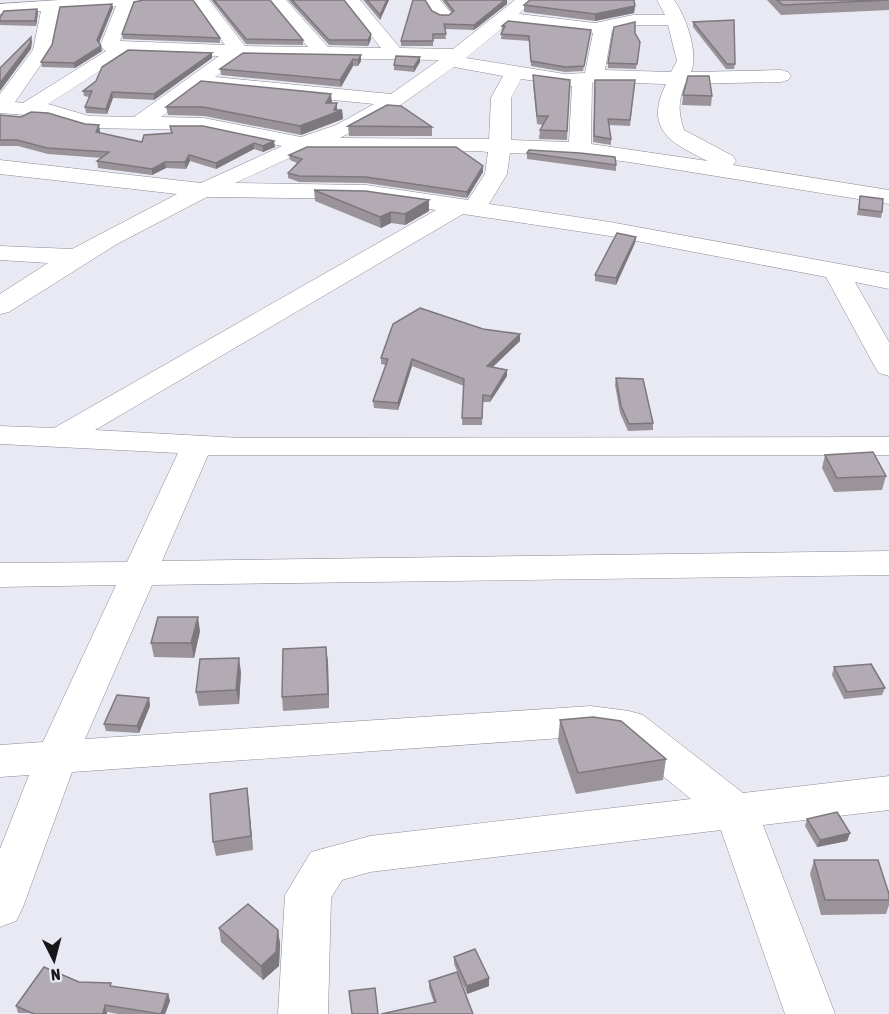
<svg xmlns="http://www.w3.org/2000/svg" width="889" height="1014" font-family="'Asap Condensed',sans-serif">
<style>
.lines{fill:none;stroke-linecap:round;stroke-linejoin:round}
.minor-casing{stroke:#8a8a94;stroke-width:1}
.minor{fill:#fff;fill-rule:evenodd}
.wall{fill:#9a939a}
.shaded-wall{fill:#7d787d}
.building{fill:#b3abb3;stroke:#7d787d;stroke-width:1.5}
</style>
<rect width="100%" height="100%" fill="#e9e9f4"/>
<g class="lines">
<defs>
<path id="minor" d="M59 0H145L143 4 133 5 120 41 225 45 192 0H209L245 46 308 47 269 0H286L328 47 381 48 343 0H360L400 48 453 49 515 0H533L519 14 595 23 633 15H665L657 0H674C686 16 699 54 691 72L781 70 788 72 791 76 788 80 781 82 685 84C678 101 678 112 684 130L733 156 736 161 733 165 889 190V204L629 162 580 156 510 153 507 174 489 204 610 222 889 273V289L855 282 889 342V376L879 373 875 367 826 277 610 236 463 214 95 430 241 438 889 437V455H208L162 561 889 551V575L152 585 85 739 591 706 629 711 643 715 743 793 889 776V810L763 825 835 1014H785L721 830 370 872 342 880 331 898 328 1014H278L285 895 311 852 370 836 691 799 619 740 591 736 72 772 23 907 16 921 0 927V849L29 775 0 777V745L43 742 116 585 0 587V563L127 562 178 453 0 444V426L54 428 436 210 366 199 207 197 117 244 9 312 0 314V294L48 263 0 260V246L72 249 177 194 0 174V160L201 183 282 146 204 130 87 128 52 117 0 113V94L33 50 41 11 0 14V4ZM116 6 100 46 106 51 23 103 15 102 51 50 59 10ZM507 24 593 33 585 73 565 74 466 58ZM633 25H668L677 61 671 72 605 70 612 30ZM128 53 219 56 134 117 89 116 48 104ZM243 57 439 60 391 94 215 77ZM454 67 503 76 491 98 489 139 340 138 399 106ZM521 79 572 86 569 142 511 140V98ZM596 82 666 84C644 129 670 143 708 161L591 144 592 83ZM201 87 374 104 336 125 301 137 204 118 161 117ZM307 150 477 151 488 152 485 174 468 200 366 185 235 183Z
M423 0H440L452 14 449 18C436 21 430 10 423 0Z"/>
</defs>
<!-- minor casing -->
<use href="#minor" class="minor-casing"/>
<!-- minor -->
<use href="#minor" class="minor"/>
</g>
<!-- wall -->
<path class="wall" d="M211 0H270L303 40V45L246 44Z
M288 0H344L371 34V39L368 46 329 45Z
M363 0H389L380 20Z
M442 0H507V4L474 30 445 29 446 39H433V46H401V41L432 11 440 15H449L452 13Z
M767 0H889V10L781 15Z
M112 4 113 8 99 43 102 51 75 68 42 67 41 62Z
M524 5 635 6 634 13 595 21 524 12Z
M37 9 38 13 36 26 0 25V17Z
M693 22 735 64 734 69H726L693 27Z
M502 26 591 30 583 71 565 72 531 66 529 41 501 39Z
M635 33 640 42 636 69 608 68V63Z
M122 34 220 38V43L123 39Z
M361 55V61L358 66H353L341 87 221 75 220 69Z
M420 57V62L414 72 394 70V65Z
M212 58 154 100 113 98 107 114 86 113 85 107 89 97 84 96 83 91Z
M533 75 570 80 567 140 539 139 540 130 543 125 537 124 533 83Z
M595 80H635L630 126 609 125 611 139V145L593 142Z
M683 95 712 96 711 106 682 105Z
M332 102 331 103H337V110H342L343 119 301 135 204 116 168 115 166 107Z
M0 115 100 130V133L142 142 171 133 170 126 275 147 263 152 254 149 216 169 190 161 186 169 166 168 152 175 98 168 97 161 102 158 48 154 18 146H0Z
M348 126 432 127V136H349Z
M527 153 616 165V171L527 159Z
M289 155 483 166V172L467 198 366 183 299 182 288 178V173L297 163 290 160Z
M314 190 429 200V211L405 225 391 223 381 228 315 201Z
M860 196 882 212 881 218 857 215Z
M636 237 635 243 616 285 595 281V275Z
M483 329 520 341 493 367 507 370V376L490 402H483L482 425H462L464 386 412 366 398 410 374 408 373 401 386 365 381 364V358Z
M616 378 653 423V430L628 431 620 413 615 385Z
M825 455 886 476 882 490 834 492 822 468Z
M200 631 194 658 154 657 151 643Z
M328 661 329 708 283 711 282 697Z
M834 667 885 688 882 695 844 699 832 675Z
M241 672 239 704 199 706 196 692Z
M149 698 150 706 139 733 106 731 104 724Z
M560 720 666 759 663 780 576 794 558 741Z
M247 788 253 850 216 856 213 842Z
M807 819 850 833 847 841 817 847 805 826Z
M814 860 889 894V905L886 914 821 915 810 874Z
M219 928 278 930 280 944 279 966 263 980 221 942Z
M454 957 489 986 467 994 454 964Z
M429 981 473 1014 434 1003 429 988Z
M79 982 111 983V986L168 994 170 1001 165 1014H118L107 1012V1014L18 1013 16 1006Z"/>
<!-- shaded-wall -->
<path class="shaded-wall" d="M387 0H389L380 20V15Z
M505 0H507V4L474 30V25Z
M112 4 113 8 98 45 97 40Z
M635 6 634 13 595 21V14Z
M37 9 38 13 36 26 35 21Z
M371 34V39L368 46V40Z
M31 37 32 42 31 49 0 91V83Z
M101 46 102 51 75 68 74 63Z
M212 53V58L154 100V94Z
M361 55V61L358 66V60Z
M420 57V62L414 72V67Z
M353 59V66L341 87 340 80Z
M112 92 113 98 107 114 106 109Z
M331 94 332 102 326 111V103Z
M337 103V112L342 110 343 119 301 135 300 126 334 110Z
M99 125 100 130 98 138 96 132Z
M274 141 275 147 263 152V146Z
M254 143V149L216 169V163Z
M189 155 190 161 186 169 185 162Z
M165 162 166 168 152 175V169Z
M483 166V172L467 198V192Z
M429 200V211L405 225V214Z
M391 212V223L381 228 380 217Z
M636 237 635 243 616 285V278Z
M520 334V341L487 372V366Z
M412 359V366L398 410V403Z
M507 370V376L490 402 491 396Z
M198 617 200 631 194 658 191 643Z
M326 647 328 661 329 708 328 694Z
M239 658 241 672 239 704 236 690Z
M149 698 150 706 139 733 137 726Z
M247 788 249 803 253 850 251 836Z
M850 833 847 841 817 847 820 840Z
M278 930 280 944 279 966 263 980 261 966Z
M489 978V986L467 994V986Z
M168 994 170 1001 165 1014H161Z
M105 1005 107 1014H103Z"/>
<!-- building -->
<path class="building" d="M144 0H193L220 38 122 34 134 2Z
M214 0H270L303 40 246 39Z
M292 0H344L371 34 368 40H329Z
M367 0H387L380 15Z
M413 0H425L432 11 440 15H449L454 11 445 0H505L474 25 444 24 446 34H433V41H401Z
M530 0H634L635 6 595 14 524 5Z
M777 0H889L783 5Z
M112 4 97 40 101 46 74 63 41 62 52 45 60 7Z
M37 9 35 21H0V17L4 11Z
M734 20 735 64H727L693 22Z
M508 21 591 30 584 66 565 67 531 61 529 36 501 34 505 26H502Z
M635 22V33L640 42 637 64 608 63 614 27Z
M31 37 30 44 0 83V68Z
M128 50 212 53 154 94 112 92 106 109 85 107 92 91H83L96 81 102 67Z
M243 53 361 55 358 60 353 59 340 80 220 69Z
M396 56 420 57 414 67 394 65Z
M533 75 570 80 567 131 540 130 548 116H537Z
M688 76H709L712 96 683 95Z
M595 80H635L630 120 608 119 611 139 594 136Z
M201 81 331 94 326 103H337L334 110H342L300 126 203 107H166Z
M387 105 401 106 432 127 348 126Z
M31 112 48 113 85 124 99 125 96 132 142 142 144 135 172 133 170 126H203L274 141 263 146 254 143 216 163 189 155 185 162H165L152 169 97 161 109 152 47 148 17 140H0V115L21 117Z
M307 147H456L483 166 467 192 366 177 299 176 288 173 302 159 289 155Z
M529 150 580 153 615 157 616 165 527 153Z
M314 190 365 191 429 200 405 214 391 212 380 217Z
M860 196 883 199 882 212 859 209Z
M617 233 636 237 616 278 595 275Z
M420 308 483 329 520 334 487 366 507 370 491 396 483 395 482 418H462L464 379 412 359 398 403 373 401 388 359 381 358 393 324Z
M616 378 643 379 653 423 629 424 621 406Z
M873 452 886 476 837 478 825 455Z
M158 617H198L191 643H151Z
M326 647 328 694 282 697 283 649Z
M239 658 236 690 196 692 200 659Z
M871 664 885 688 847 692 834 667Z
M117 695 149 698 137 726 104 724Z
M593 717 621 721 666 759 578 773 560 720Z
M247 788 251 836 213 842 210 794Z
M837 812 850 833 820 840 807 819Z
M814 860H878L889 894V900H825Z
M248 904 278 930 276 952 261 966 219 928Z
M475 949 489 978 467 986 454 957Z
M44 967 79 982 111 983 110 986 168 994 161 1014 105 1005 103 1014H34L16 1006Z
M457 972 473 1014H381L436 1002 429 981Z
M375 988 378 1014H352L349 991Z"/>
<!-- north arrow -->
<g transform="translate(54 960) rotate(174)" stroke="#e9e9f4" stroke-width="4.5" paint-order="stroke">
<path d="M0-4.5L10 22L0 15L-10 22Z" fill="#17171a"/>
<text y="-9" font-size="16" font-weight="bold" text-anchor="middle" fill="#17171a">N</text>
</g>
</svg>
